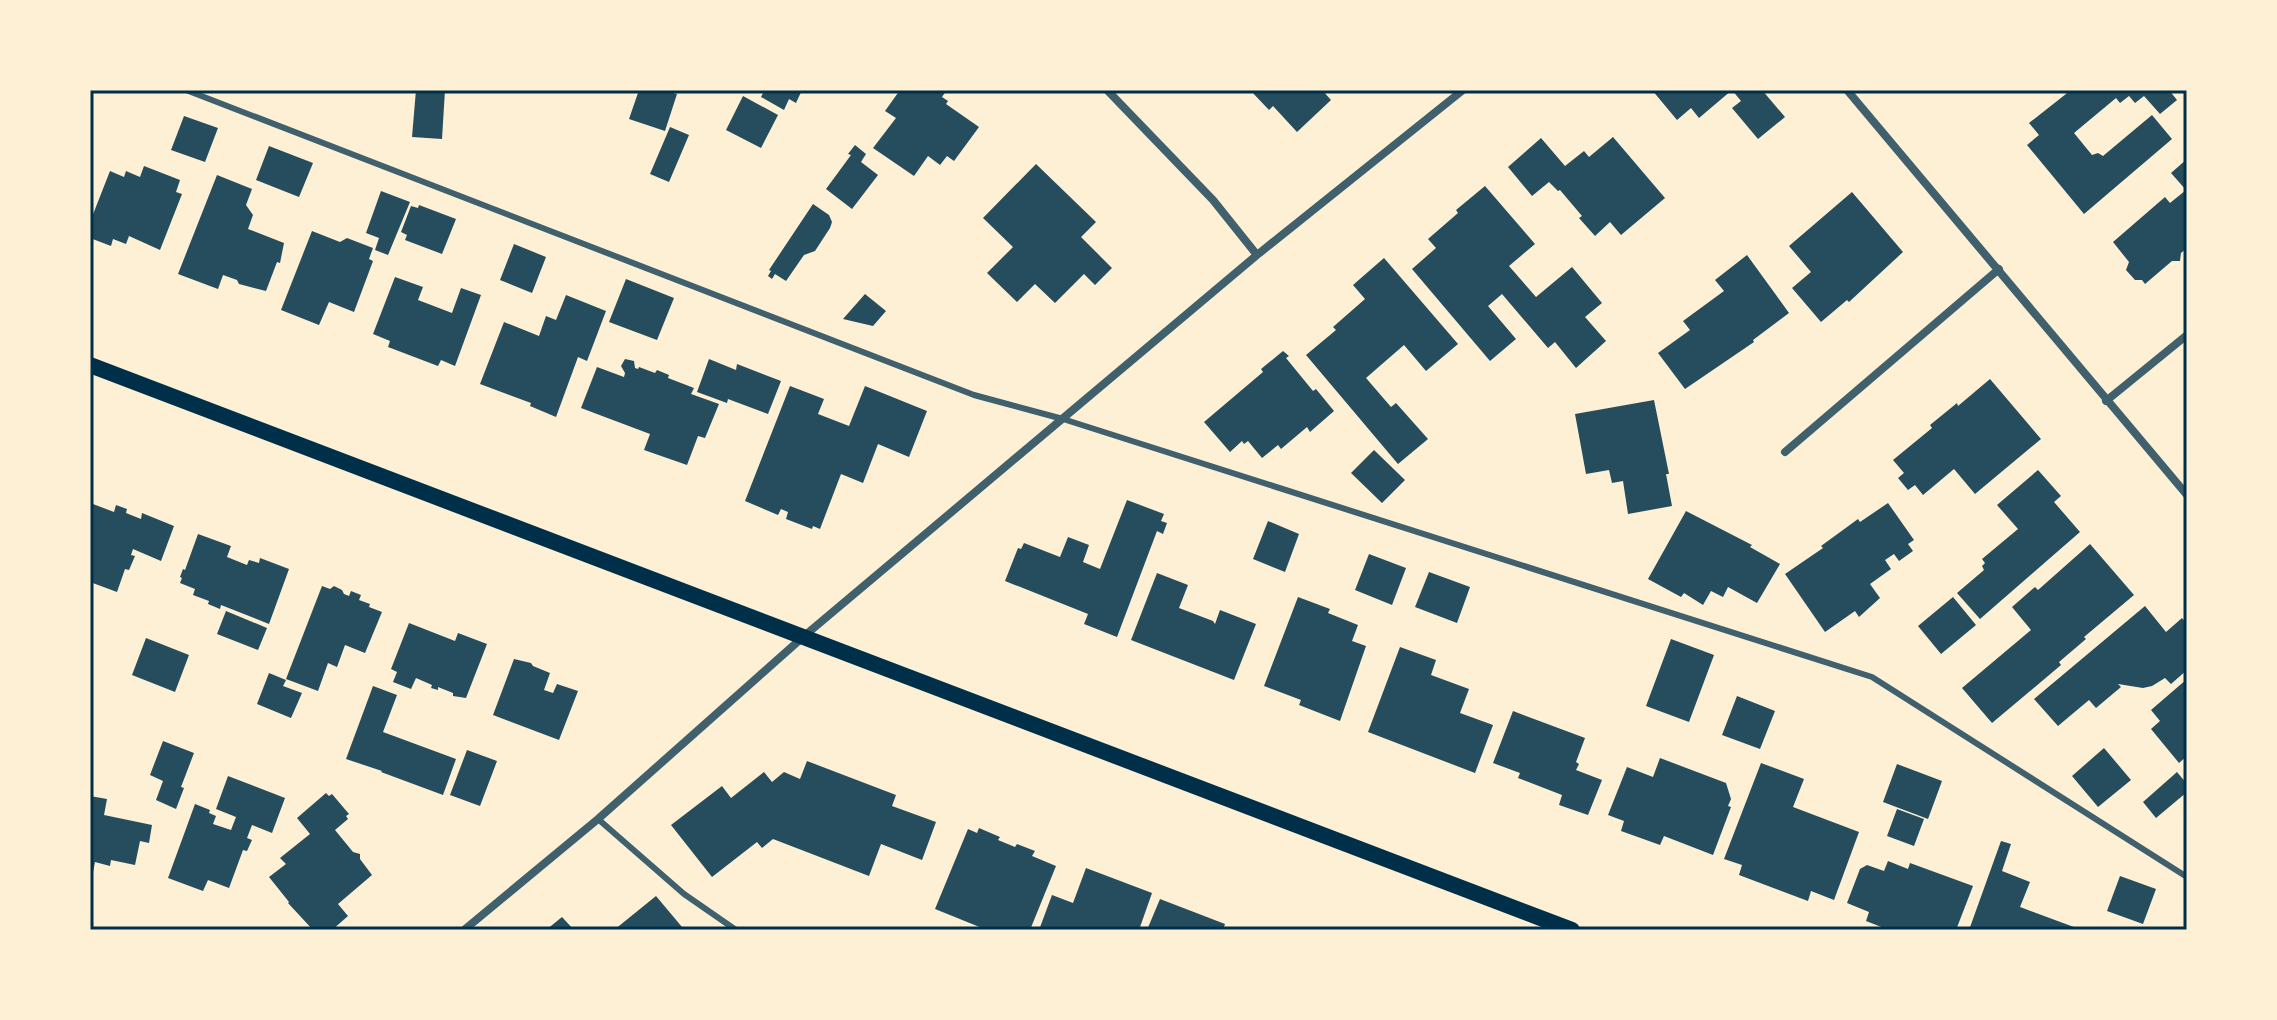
<svg xmlns="http://www.w3.org/2000/svg" width="2277" height="1020" font-family="'Work Sans',sans-serif">
<style>
.building{fill:#264d5e}
.lines{fill:none;stroke-linecap:round;stroke-linejoin:round}
.service{stroke:#3f606c;stroke-width:6}
.minor{stroke:#3f606c;stroke-width:8}
.secondary{stroke:#003049;stroke-width:16}
.neatline{fill:none;stroke:#003049;stroke-width:3}
</style>
<rect width="100%" height="100%" fill="#fdf0d5"/>
<!-- building -->
<path class="building" d="M416 90H445L442 139 412 137Z
M639 90H663L677 94 665 131 629 119Z
M758 90H802L796 103 789 99 784 110 761 97 763 93Z
M900 90H944L946 91 942 97 948 101 946 104 979 127 954 161 947 156 940 165 928 156 914 176 873 148 896 118 885 111Z
M1250 90H1322L1331 100 1297 132 1273 106 1269 110Z
M1652 90H1762L1785 117 1758 139 1732 108 1741 101 1732 90 1699 118 1691 108 1677 120Z
M2071 90H2169L2177 100 2160 114 2144 96 2135 103 2129 96 2120 103 2116 98 2074 133 2092 155 2098 153 2103 156 2152 115 2172 139 2084 214 2027 145 2039 135 2029 123Z
M743 96 778 115 761 148 726 130Z
M184 116 218 128 205 162 171 150Z
M670 127 689 135 669 182 650 174Z
M1613 137 1665 198 1621 235 1610 222 1595 236 1579 218 1582 216 1560 190 1558 191 1549 182 1532 196 1508 167 1541 138 1565 166 1584 151 1589 157Z
M855 145 866 154 861 162 878 175 852 209 826 189 851 155 848 154Z
M269 146 313 163 299 197 256 180Z
M2187 159V248L2181 253 2180 261H2172L2145 284 2142 280H2135L2126 270 2129 262 2113 242 2165 197 2170 203 2186 190 2171 173Z
M1036 164 1096 222 1081 237 1112 268 1095 285 1084 274 1055 303 1035 284 1017 302 987 273 1013 247 983 218Z
M144 166 180 180 176 192 182 194 160 250 129 236 126 244 113 239 111 246 90 238V222L110 171 124 177 126 171 140 177Z
M217 175 252 189 246 205 253 215 248 229 284 243 280 263 277 262 266 291 239 284 237 280 223 275 218 289 178 274Z
M1485 186 1535 244 1509 266 1536 297 1572 267 1602 303 1585 317 1606 341 1576 368 1555 342 1548 348 1502 294 1488 306 1516 339 1490 361 1412 269 1436 248 1428 239 1458 213 1456 210Z
M381 191 410 202 388 255 375 250 379 238 366 233Z
M1852 192 1903 252 1849 302 1847 300 1821 322 1792 288 1811 272 1789 246Z
M813 204 829 215 832 222 830 228 815 251 804 255 786 281 775 274 772 279 768 276 771 271 769 270Z
M419 205 456 219 442 254 405 240 407 235 401 232 411 206 418 208Z
M312 231 340 242 347 238 373 248 369 259 373 261 354 312 329 302 319 325 281 310Z
M514 244 546 257 532 293 500 280Z
M1747 255 1789 313 1753 340 1754 342 1685 389 1658 353 1690 330 1683 321 1724 291 1715 280Z
M1384 258 1458 344 1426 371 1404 345 1366 378 1391 407 1396 403 1428 439 1398 464 1306 355 1336 330 1333 327 1365 299 1353 285Z
M395 277 423 287 418 300 452 313 461 288 481 295 455 366 441 360 438 366 388 347 390 341 373 334Z
M626 279 674 298 657 340 609 322Z
M865 294 886 311 873 326 843 319Z
M566 295 606 311 587 361 578 357 556 417 530 406 531 403 480 384 504 322 539 336 546 316 556 320Z
M1283 351 1289 356 1286 358 1313 391 1316 389 1334 411 1310 432 1307 427 1281 449 1278 445 1262 458 1248 441 1244 444 1242 441 1230 452 1204 422 1263 372 1261 369Z
M625 359 634 361 635 368 638 369 639 367 655 373 657 370 669 375 668 378 694 388 691 394 719 404 705 438 698 436 687 465 644 450 650 434 581 408 597 367 624 377 625 373 621 366Z
M709 359 736 370 737 364 781 381 768 414 728 399 727 403 697 392Z
M1990 379 2041 439 1975 494 1954 469 1923 495 1915 485 1908 490 1898 478 1904 473 1893 460 1932 428 1930 425 1957 403 1958 406Z
M790 386 824 399 818 414 849 426 865 386 927 411 909 457 878 444 863 483 841 474 820 529 813 526 812 529 786 519 788 512 781 509 778 515 745 501Z
M1654 400 1669 474H1666L1672 506 1628 514 1623 481 1612 483 1609 470 1586 474 1575 414Z
M1374 450 1405 480 1382 503 1351 473Z
M2038 470 2061 496 2054 502 2080 532 1980 619 1957 593 1984 570 1982 566 1985 563 1982 559 2018 529 1997 505Z
M1127 500 1164 514 1161 521 1167 523 1163 534 1157 531 1117 637 1084 624 1088 614 1005 581 1018 548 1021 549 1024 543 1060 557 1068 537 1089 545 1083 562 1100 569Z
M1888 503 1914 540 1908 544 1913 551 1899 561 1894 554 1885 560 1891 569 1870 584 1880 598 1859 617 1855 611 1825 632 1785 574 1823 548 1821 546 1858 519 1860 522Z
M93 504 114 512 116 505 127 509 126 513 141 519 142 513 174 526 161 561 133 549 131 555 135 556 129 570 125 569 117 592 90 582V510Z
M1686 511 1752 545 1750 547 1780 564 1757 603 1728 587 1723 597 1711 591 1703 605 1684 593 1681 597 1648 579Z
M1268 521 1299 534 1285 572 1253 559Z
M198 534 231 546 227 557 247 565 249 560 259 563 260 558 289 569 269 624 221 605 220 609 208 604 209 601 193 595 195 589 180 583 182 578 180 577 183 569 185 570Z
M2090 544 2134 595 2084 637 2086 639 2059 662 2061 665 1992 723 1962 688 2031 630 2012 607 2035 587 2038 590Z
M1369 554 1406 568 1392 605 1355 590Z
M1429 572 1470 587 1457 623 1415 607Z
M1157 573 1188 585 1179 608 1213 621 1215 624 1220 610 1256 624 1234 680 1131 640Z
M322 586 330 589 334 586 342 590 344 594 349 596 351 591 361 595 359 600 370 604 369 607 382 612 365 653 345 645 337 667 328 663 318 691 286 679Z
M1298 597 1330 609 1328 613 1358 625 1352 641 1366 646 1340 721 1299 705 1301 700 1264 686Z
M1953 597 1976 625 1941 654 1918 626Z
M2145 606 2166 632 2182 618 2187 624V670L2171 684 2165 678 2152 686 2143 688 2118 684 2121 687 2096 708 2089 700 2058 726 2034 699Z
M226 611 267 628 258 650 217 634Z
M409 623 455 641 458 633 487 644 466 698 453 696V693L438 687V690L431 688 432 685 416 678 411 689 393 682 397 672 391 669Z
M146 638 189 655 175 692 132 675Z
M1671 639 1714 655 1689 722 1646 706Z
M1400 647 1436 660 1431 675 1469 689 1460 713 1493 725 1475 773 1368 732Z
M514 659 531 663 533 666 550 673 544 690 553 693 557 684 578 691 559 740 493 715Z
M269 673 286 680 283 686 302 693 291 718 257 704Z
M2187 679V756L2179 763 2151 729 2160 721 2151 710Z
M373 686 397 695 383 732 456 759 443 795 381 772 382 771 346 759Z
M1737 696 1775 711 1760 749 1722 735Z
M1513 711 1585 738 1576 762 1579 764 1576 770 1602 780 1588 815 1559 805 1562 795 1518 778 1520 773 1493 763Z
M163 741 194 753 181 787 184 788 176 809 156 800 163 781 150 775Z
M2104 748 2131 780 2098 807 2072 776Z
M467 750 497 761 480 806 450 795Z
M1660 758 1726 783 1731 799 1728 806 1731 807 1713 855 1664 836 1660 845 1621 831 1624 821 1608 815 1627 767 1653 777Z
M807 761 896 795 892 806 936 822 922 860 881 844 869 876 773 839 762 848 757 842 712 877 671 825 722 786 731 798 764 772 772 782 784 772 800 779Z
M1761 763 1804 779 1793 807 1859 832 1834 900 1811 891 1808 901 1739 875 1742 865 1724 859Z
M1897 764 1942 781 1928 819 1883 802Z
M2177 772 2187 784V792L2156 818 2143 802Z
M228 776 285 798 272 833 252 825 247 838 252 840 247 851 243 850 229 888 208 880 203 891 168 878 195 804 210 810 209 813 216 816 213 824 231 830 236 817 216 809Z
M326 793 329 796 332 794 349 814 346 816 348 819 335 830 353 852 360 854V859L372 875 338 904 348 916 332 930H313L288 903 289 902 269 877 286 864 280 858 310 834 297 818Z
M90 796 107 799 104 815 152 825 149 843 140 841 135 865 111 860 110 866 95 862 93 872 90 871Z
M1897 809 1924 819 1914 846 1887 836Z
M979 828 1000 837 998 840 1015 847 1017 844 1035 851 1032 856 1056 866 1030 930H987L935 909 968 829 977 833Z
M2001 841 2011 844 2002 871 2030 882 2020 907 2082 930H1969Z
M1888 861 1908 869 1910 863 1973 886 1956 930H1889L1866 921 1869 912 1847 903 1860 869 1867 865 1884 871Z
M1086 868 1152 893 1139 930H1039L1052 895 1073 903Z
M2120 876 2156 889 2143 924 2107 911Z
M656 896 682 927 678 930H614Z
M1160 899 1225 924 1223 930H1147Z
M562 917 574 930H546Z"/>
<g class="lines">
<!-- service -->
<path class="service" d="M186 90 974 395 1063 419 1872 677 2187 877
M598 819 684 894 736 930"/>
<!-- minor -->
<path class="minor" d="M1107 90 1213 200 1257 255
M1847 90 2187 495
M2106 401 2187 335
M1785 452 1999 269
M464 930 598 819 803 637 1257 255 1463 90"/>
<!-- secondary -->
<path class="secondary" d="M90 365 1572 930"/>
</g>
<!-- border -->
<rect width="2277" height="1020" fill="none" stroke="#fdf0d5" stroke-width="184"/>
<rect x="92" y="92" width="2093" height="836" class="neatline"/>
</svg>
